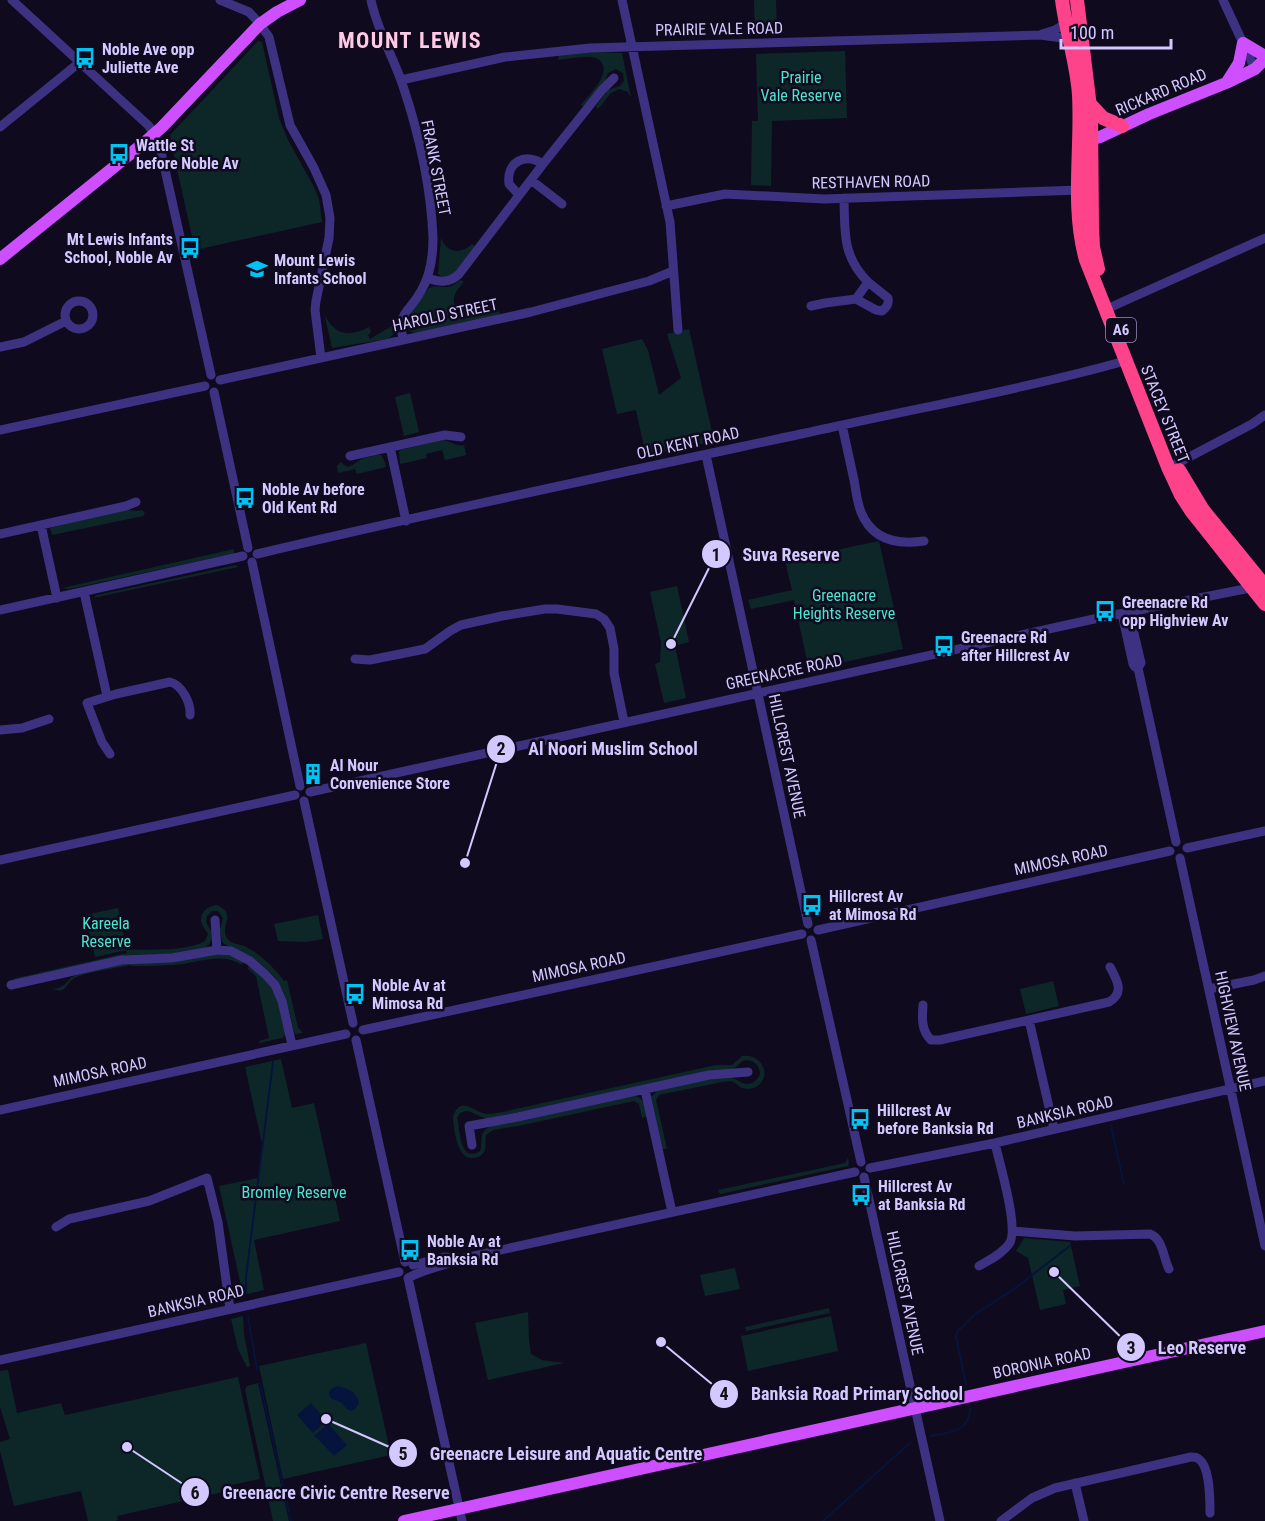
<svg xmlns="http://www.w3.org/2000/svg" width="1265" height="1521" font-family="'Roboto Condensed',sans-serif">
<style>
.green{fill:#0d2728}
.water{fill:#05143c}
.lines{fill:none;stroke-linecap:round;stroke-linejoin:round}
.stream{stroke:#05143c;stroke-width:2}
.minor{stroke:#3d3281;stroke-width:9}
.major{stroke:#ce4fff;stroke-width:12}
.highway{stroke:#ff438b;stroke-width:14}
.labels{text-anchor:middle;dominant-baseline:central;stroke-width:5;stroke-linejoin:round;paint-order:stroke}
.shield{fill:#100a1e;stroke:#988fbc;stroke-width:1.5}
.shield-label{font-size:15px;font-weight:bold;fill:#d3c8ff}
.street-label{font-size:16px;fill:#d3c8ff;stroke:#100a1e}
.poi-label{font-size:16px;font-weight:bold;fill:#d3c8ff;stroke:#100a1e;text-anchor:start}
.park-label{font-size:16px;fill:#4ce6cf;stroke:#100a1e}
.district-label{font-size:22px;font-weight:bold;letter-spacing:1.5px;fill:#ffcae6;stroke:#100a1e}
.leader{fill:none;stroke:#d3c8ff;stroke-width:2}
.callout-dot{fill:#d3c8ff;stroke:#100a1e;stroke-width:2}
.mark-label{font-size:18px;text-anchor:middle;font-weight:bold;fill:#111}
.callout-label{font-size:18px;text-anchor:middle;font-weight:bold;fill:#d3c8ff;stroke:#100a1e;stroke-width:5;stroke-linejoin:round;paint-order:stroke}
</style>
<rect width="100%" height="100%" fill="#100a1e"/>
<!-- green -->
<path class="green" d="M754 0H776L777 31 755 32Z
M258 41 262 42 279 118 287 138 314 187 319 199 322 222 195 250 170 137 171 134Z
M845 51 847 118 772 121 771 186 751 185 752 121H758L756 54Z
M593 52 622 53 631 98 628 92 619 89 611 93 598 109 596 106 608 90 620 86 624 81 623 73 616 69 608 73 605 81 585 107 581 105C588 96 608 77 603 65 601 60 597 57 591 57 581 56 568 59 558 60L559 55Z
M441 238C447 253 461 255 472 244L475 246 453 274 444 278 438 274Z
M460 280 464 282C461 285 457 290 455 294 451 304 458 315 469 316 478 318 489 313 499 311L500 315 415 333 409 331 406 325 407 317 429 288C442 283 446 293 460 280Z
M324 312C332 335 349 338 369 327L371 332 368 335 370 339 392 326 395 327C396 333 392 337 387 339L332 348Z
M689 329 714 441 646 456 636 410 617 414 602 349 642 339 648 350 659 395 681 378 667 334Z
M410 393 419 432 404 436 395 397Z
M443 440C450 441 457 447 464 445L466 455 445 460 442 450 426 454 427 458 400 464 399 452 400 450Z
M376 455H381L385 462 386 467 357 474 355 469 338 473 337 466 341 462C350 471 351 465 360 460 365 457 371 457 376 455Z
M128 510 137 511 142 510 145 513 143 516 52 535 50 528 53 527Z
M879 541 903 649 809 670 794 600 751 609 748 600 792 590 785 561Z
M234 549V553L231 554 69 589 62 588Z
M236 565 238 567 93 598 97 595Z
M677 586 689 642 675 646 686 698 664 703 655 664 660 662 661 643 650 592Z
M217 905C238 915 219 925 227 938 230 944 239 944 244 946 259 953 275 968 284 981L287 980 298 1028 303 1033 295 1034 294 1032C286 998 284 977 251 957 242 951 228 948 222 942L220 929 223 918 218 911H212L207 916 206 922 211 931 212 937 210 943 205 948 178 954 127 955 18 979H12L127 953 126 950 95 957 85 915 118 908 127 950C150 949 185 952 205 941L208 934C206 930 202 926 201 921 200 911 209 906 217 905Z
M318 915 323 939 306 942 278 941 274 924Z
M215 954 232 956 243 961 242 965C220 951 197 964 173 965 159 966 145 966 131 966L130 965C118 968 81 973 73 979 65 985 66 994 53 989 67 988 65 980 76 975L129 963 174 962Z
M250 966 269 983 277 999 286 1033 285 1036 282 1038 259 1043V1041L269 1038 256 976 247 968Z
M1053 981 1059 1006 1026 1014 1020 989Z
M742 1056C765 1053 773 1081 753 1088 742 1092 739 1084 731 1081 730 1081 723 1082 722 1082L659 1095 656 1100 667 1149H662L651 1097 657 1091C680 1086 706 1077 730 1078 737 1078 740 1084 747 1084 753 1084 759 1079 760 1073 760 1065 751 1058 743 1061 739 1063 737 1068 732 1069 724 1071 713 1070 704 1072L496 1117C490 1118 485 1119 480 1116 471 1113 469 1108 460 1113L457 1118 458 1122C460 1134 461 1163 480 1151 483 1144 479 1135 486 1129 492 1124 504 1124 512 1123 554 1115 594 1102 635 1096 645 1098 645 1108 647 1116L642 1118 639 1104 634 1101 518 1126 493 1130 486 1135C485 1140 486 1146 485 1150 483 1155 478 1158 473 1158 457 1160 454 1129 453 1117 460 1094 474 1112 486 1114 494 1114 503 1112 511 1110L716 1065H732Z
M281 1059 292 1108 314 1103 340 1221 254 1240 264 1290 243 1295 219 1186 258 1178 262 1143 245 1067Z
M848 1158 849 1164 848 1166 720 1194 718 1190 845 1163Z
M1024 1238 1070 1242 1080 1286 1063 1290 1066 1304 1040 1310 1028 1258 1016 1251Z
M735 1268 740 1289 705 1296 700 1275Z
M829 1308 830 1313 746 1331 745 1327Z
M528 1312 529 1340 531 1354 542 1360 564 1363 488 1380 475 1323Z
M243 1316 244 1334 250 1366 247 1367 238 1349 231 1319Z
M831 1316 838 1351 748 1371 741 1336Z
M366 1343 391 1455 283 1479 259 1366Z
M8 1370 17 1413 61 1403 65 1415 238 1377 260 1479 231 1485 232 1490 117 1516 118 1520 115 1521H88L81 1491 14 1506 0 1451V1442L10 1439 0 1407V1371Z
M258 1383 289 1521H273L245 1390 247 1386Z"/>
<!-- water -->
<path class="water" d="M339 1386C349 1389 357 1392 359 1403 350 1419 346 1406 340 1402 337 1400 333 1400 331 1398 326 1391 332 1387 339 1386Z
M311 1403 327 1421 313 1433 297 1415Z
M329 1423 331 1425 330 1426 347 1445 334 1456 317 1438 314 1436Z"/>
<g class="lines">
<!-- stream -->
<path class="stream" d="M1111 1126 1124 1184
M246 1294V1277L273 1062
M248 1317 257 1369
M260 1383 291 1521
M966 1385 956 1336 957 1332 974 1315 1014 1289 1071 1245
M931 1436C950 1432 970 1432 970 1408
M823 1521 910 1443"/>
<!-- minor -->
<path class="minor" d="M12 0 149 126 159 143 211 375
M220 0 249 12 260 24 269 37 290 125 314 168 326 195 330 218 329 238 316 301 315 310 321 358
M371 0C377 30 393 56 403 86 419 134 431 187 433 238 433 256 430 276 421 291 409 314 397 310 403 340
M622 0 670 222 678 330
M1223 0 1255 69
M1042 34 1055 30 1066 23
M401 80 505 57 590 48 1040 35 1070 39
M0 127 80 62
M531 180 562 204
M519 195 509 184C506 162 525 152 543 164
M666 206 725 194 824 199 1079 190
M427 278C439 282 449 284 459 274L543 164 602 90 614 78
M856 299 876 310 882 311C887 307 889 304 888 298L868 282
M65 315a14 14 0 1 1 28 0a14 14 0 1 1-28 0Z
M811 306 825 303 856 299 868 282C842 256 845 232 844 198
M1111 307 1265 238
M0 347 24 342 66 321
M220 380 531 312 649 281 673 271
M214 392 248 548
M842 425C846 443 850 462 854 480 856 491 857 502 861 512 872 540 897 545 924 541
M0 430 205 386
M390 447 406 521
M706 455 808 924
M350 456 445 435 461 437
M1176 464 1252 424 1265 415
M41 525 57 598
M0 534 126 506 136 502
M257 554C447 509 638 469 829 428 928 406 1028 388 1125 361
M252 562 300 786
M84 592 107 696
M0 610 243 556
M1129 612 1141 663 1138 668 1176 842
M1122 614 1133 664 1135 667 1138 668
M355 659 370 660 425 649 450 631 461 625 502 616 545 609H557L596 614 604 619 610 628 614 649V673L624 722
M0 730 22 728 49 719
M110 754 102 742 87 703 116 694 170 682C182 685 191 703 190 715
M310 792 1094 619 1255 587
M304 801 353 1023
M1187 848 1265 831
M1180 858 1265 1246
M0 860 295 795
M215 920 217 950
M818 930 1170 851
M811 940 861 1162
M11 985 122 960 172 958 217 950 231 951 250 961 265 974 275 985 282 1001 292 1045
M1209 989 1254 980 1265 976
M923 1005C922 1018 921 1030 931 1040H940L1109 1002C1125 993 1117 980 1110 967
M1029 1020 1054 1129
M363 1030 802 934
M356 1040 405 1262
M645 1090 672 1212
M0 1110 346 1034
M472 1145 469 1126 518 1117 709 1075 748 1072
M870 1168 995 1143 1265 1081
M864 1177 940 1521
M56 1227 69 1219 149 1201 207 1178 218 1222 230 1309
M1013 1231 1075 1236 1150 1234C1163 1239 1163 1257 1169 1269
M413 1265 444 1257 458 1258
M979 1266C989 1260 1002 1254 1009 1244 1020 1230 999 1162 995 1143
M408 1278C424 1269 443 1266 460 1259L855 1172
M408 1278 462 1521
M0 1360 399 1272
M1075 1483 1084 1521
M1001 1521 1032 1498 1055 1488 1191 1457C1195 1457 1197 1457 1200 1460 1210 1469 1210 1500 1210 1513"/>
<!-- major -->
<path class="major" d="M1227 82 1239 63 1243 43 1265 56
M1083 142 1100 137 1149 114 1226 83 1255 69 1261 63 1265 61
M0 259 145 142 162 127 260 24 277 12 300 0
M404 1521 1265 1331"/>
<!-- highway -->
<path class="highway" d="M1062 0C1066 32 1077 63 1079 95 1082 150 1071 207 1086 260L1168 467 1181 495 1192 512 1265 604
M1077 0 1091 115 1092 228 1093 247 1098 269
M1090 104 1103 118 1122 126
M1179 470 1203 510 1265 586"/>
</g>
<!-- icons -->
<defs>
<symbol id="bus-bare" viewBox="-9 -9 18 18"><path d="M-5-6H5V4H4V6H2V4H-2V6H-4V4H-5ZM-3.5-4V0h7V-4ZM-3.5 1.2v1.5H-2V1.2ZM2 1.2v1.5H3.5V1.2Z" fill="#00c3f3" stroke="#100a1e" stroke-width="2.5" paint-order="stroke"/></symbol>
<symbol id="school-bare" viewBox="-9 -9 18 18"><path d="M0-5L7-2L0 1L-7-2ZM-4 1L0 2.5L4 1V4Q0 6-4 4Z" fill="#00c3f3" stroke="#100a1e" stroke-width="2.5" paint-order="stroke"/></symbol>
<symbol id="building-bare" viewBox="-9 -9 18 18"><path d="M-4-6H4V6H1V3H-1V6H-4ZM-2.5-4.3h1.7v1.8h-1.7ZM.8-4.3h1.7v1.8H.8ZM-2.5-1h1.7V.8h-1.7ZM.8-1h1.7V.8H.8Z" fill="#00c3f3" stroke="#100a1e" stroke-width="2.5" paint-order="stroke"/></symbol>
</defs>
<g fill-rule="evenodd">
<use href="#bus-bare" x="70" y="43" width="30" height="30"/>
<use href="#bus-bare" x="104" y="139" width="30" height="30"/>
<use href="#bus-bare" x="175" y="233" width="30" height="30"/>
<use href="#school-bare" x="242" y="254" width="30" height="30"/>
<use href="#bus-bare" x="230" y="483" width="30" height="30"/>
<use href="#bus-bare" x="1090" y="596" width="30" height="30"/>
<use href="#bus-bare" x="929" y="631" width="30" height="30"/>
<use href="#building-bare" x="298" y="759" width="30" height="30"/>
<use href="#bus-bare" x="797" y="890" width="30" height="30"/>
<use href="#bus-bare" x="340" y="979" width="30" height="30"/>
<use href="#bus-bare" x="845" y="1104" width="30" height="30"/>
<use href="#bus-bare" x="846" y="1180" width="30" height="30"/>
<use href="#bus-bare" x="395" y="1235" width="30" height="30"/>
</g>
<g class="labels">
<!-- shield labels -->
<rect class="shield" x="1106" y="318" width="30" height="24" rx="4.5"/>
<g class="shield-label">
<text x="1121" y="330">A6</text>
</g>
<!-- street labels -->
<g class="street-label">
<text transform="translate(719 29) rotate(-1)">PRAIRIE VALE ROAD</text>
<text transform="translate(1161 92) rotate(-23)">RICKARD ROAD</text>
<text transform="translate(436 168) rotate(79)">FRANK STREET</text>
<text transform="translate(871 182) rotate(-1)">RESTHAVEN ROAD</text>
<text transform="translate(445 315) rotate(-12)">HAROLD STREET</text>
<text transform="translate(1165 414) rotate(68)">STACEY STREET</text>
<text transform="translate(688 443) rotate(-12)">OLD KENT ROAD</text>
<text transform="translate(784 672) rotate(-12)">GREENACRE ROAD</text>
<text transform="translate(787 756) rotate(78)">HILLCREST AVENUE</text>
<text transform="translate(1061 860) rotate(-12)">MIMOSA ROAD</text>
<text transform="translate(579 967) rotate(-12)">MIMOSA ROAD</text>
<text transform="translate(1233 1031) rotate(78)">HIGHVIEW AVENUE</text>
<text transform="translate(100 1072) rotate(-12)">MIMOSA ROAD</text>
<text transform="translate(1065 1112) rotate(-13)">BANKSIA ROAD</text>
<text transform="translate(905 1293) rotate(78)">HILLCREST AVENUE</text>
<text transform="translate(196 1301) rotate(-13)">BANKSIA ROAD</text>
<text transform="translate(1042 1363) rotate(-12)">BORONIA ROAD</text>
</g>
<!-- poi labels -->
<g class="poi-label">
<text x="102" y="49">Noble Ave opp<tspan x="102" dy="18">Juliette Ave</tspan></text>
<text x="136" y="145">Wattle St<tspan x="136" dy="18">before Noble Av</tspan></text>
<text x="173" y="239" text-anchor="end">Mt Lewis Infants<tspan x="173" dy="18">School, Noble Av</tspan></text>
<text x="274" y="260">Mount Lewis<tspan x="274" dy="18">Infants School</tspan></text>
<text x="262" y="489">Noble Av before<tspan x="262" dy="18">Old Kent Rd</tspan></text>
<text x="1122" y="602">Greenacre Rd<tspan x="1122" dy="18">opp Highview Av</tspan></text>
<text x="961" y="637">Greenacre Rd<tspan x="961" dy="18">after Hillcrest Av</tspan></text>
<text x="330" y="765">Al Nour<tspan x="330" dy="18">Convenience Store</tspan></text>
<text x="829" y="896">Hillcrest Av<tspan x="829" dy="18">at Mimosa Rd</tspan></text>
<text x="372" y="985">Noble Av at<tspan x="372" dy="18">Mimosa Rd</tspan></text>
<text x="877" y="1110">Hillcrest Av<tspan x="877" dy="18">before Banksia Rd</tspan></text>
<text x="878" y="1186">Hillcrest Av<tspan x="878" dy="18">at Banksia Rd</tspan></text>
<text x="427" y="1241">Noble Av at<tspan x="427" dy="18">Banksia Rd</tspan></text>
</g>
<!-- park labels -->
<g class="park-label">
<text x="801" y="77">Prairie<tspan x="801" dy="18">Vale Reserve</tspan></text>
<text x="844" y="595">Greenacre<tspan x="844" dy="18">Heights Reserve</tspan></text>
<text x="106" y="923">Kareela<tspan x="106" dy="18">Reserve</tspan></text>
<text x="294" y="1192">Bromley Reserve</text>
</g>
<!-- district labels -->
<g class="district-label">
<text x="410" y="40">MOUNT LEWIS</text>
</g>
</g>
<!-- callouts -->
<path class="leader" d="M671 644L716 554M465 863L501 749M1054 1272L1131 1347M661 1342L724 1394M326 1419L403 1453M127 1447L195 1492"/>
<g class="callout-dot">
<circle cx="671" cy="644" r="6"/>
<circle cx="465" cy="863" r="6"/>
<circle cx="1054" cy="1272" r="6"/>
<circle cx="661" cy="1342" r="6"/>
<circle cx="326" cy="1419" r="6"/>
<circle cx="127" cy="1447" r="6"/>
<circle cx="716" cy="554" r="15"/>
<circle cx="501" cy="749" r="15"/>
<circle cx="1131" cy="1347" r="15"/>
<circle cx="724" cy="1394" r="15"/>
<circle cx="403" cy="1453" r="15"/>
<circle cx="195" cy="1492" r="15"/>
</g>
<g class="mark-label">
<text x="716" y="561">1</text>
<text x="501" y="755">2</text>
<text x="1131" y="1354">3</text>
<text x="724" y="1400">4</text>
<text x="403" y="1460">5</text>
<text x="195" y="1499">6</text>
</g>
<g class="callout-label">
<text x="791" y="561">Suva Reserve</text>
<text x="613" y="755">Al Noori Muslim School</text>
<text x="1202" y="1354">Leo Reserve</text>
<text x="857" y="1400">Banksia Road Primary School</text>
<text x="566" y="1460">Greenacre Leisure and Aquatic Centre</text>
<text x="336" y="1499">Greenacre Civic Centre Reserve</text>
</g>
<!-- scale -->
<path d="M1061 39v9h110v-9" fill="none" stroke="#d3c8ff" stroke-width="3"/>
<text x="1070" y="39" font-size="18" fill="#d3c8ff" stroke="#100a1e" stroke-width="4.5" paint-order="stroke">100 m</text>
</svg>
